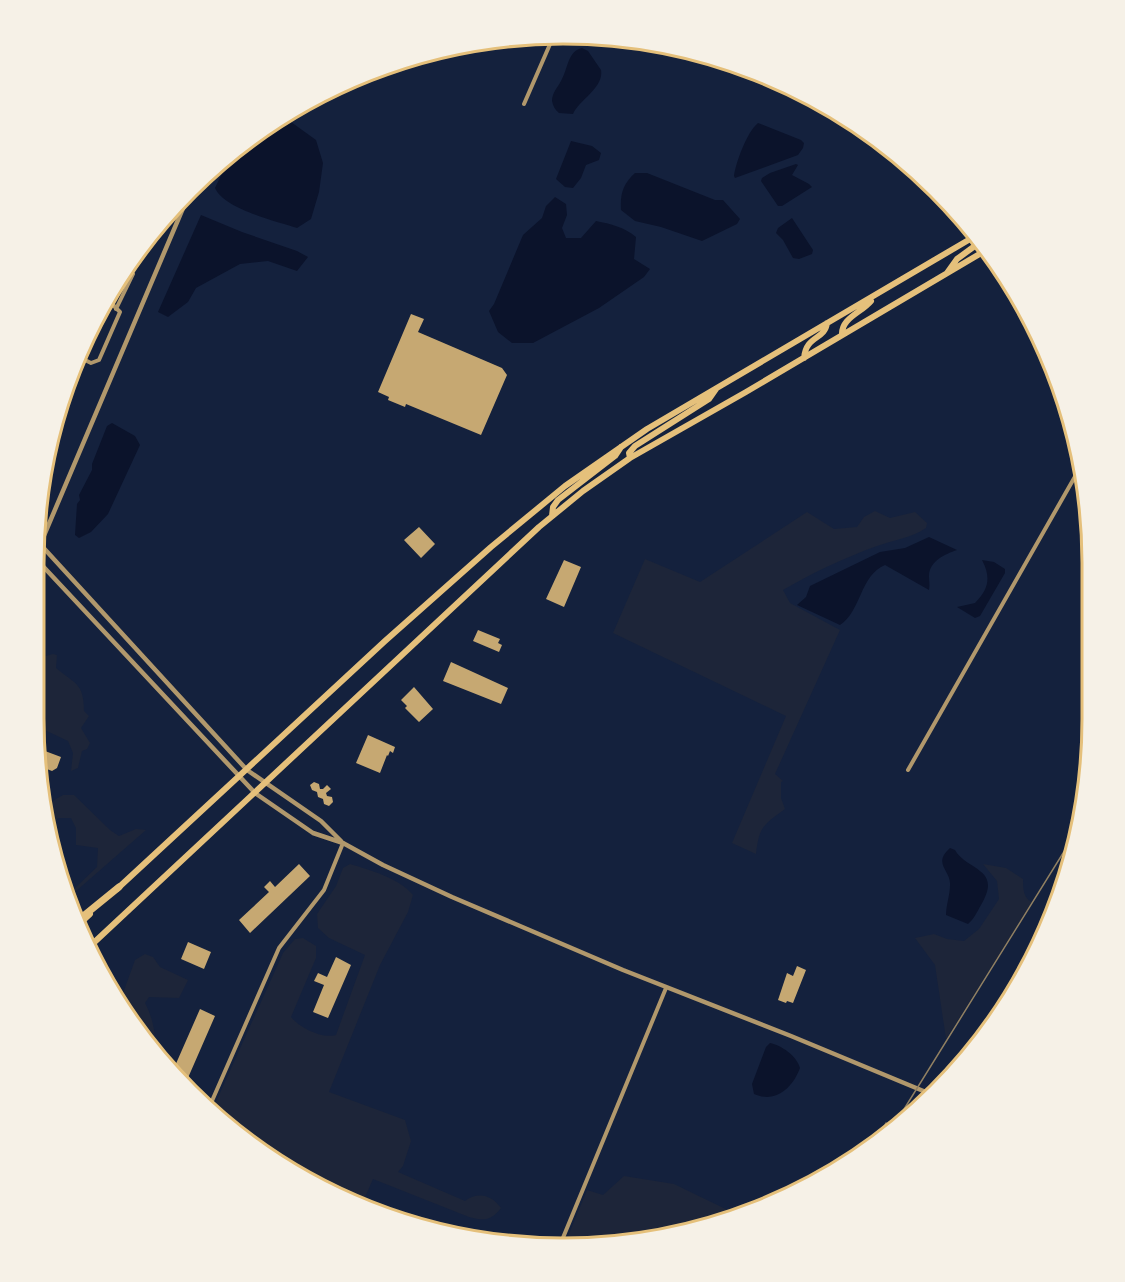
<svg xmlns="http://www.w3.org/2000/svg" width="1125" height="1282" font-family="'Open Sans',sans-serif">
<style>
.green{fill:#1d2539}
.water{fill:#0b132b}
.building{fill:#c6a872}
.lines{fill:none;stroke-linecap:round;stroke-linejoin:round}
.minor{stroke:#b1986c;stroke-width:4}
.tertiary{stroke:#b1986c;stroke-width:4.5}
.primary{stroke:#e5c07b;stroke-width:6}
.motorway{stroke:#e5c07b;stroke-width:7}
.rail{stroke:#918062;stroke-width:1.5}
.rim{fill:none;stroke:#e5c07b;stroke-width:3}
</style>
<rect width="100%" height="100%" fill="#14213d"/>
<!-- green -->
<path class="green" d="M875 511 890 518 915 512 927 523 926 528C911 538 894 540 877 546 844 558 814 572 783 590L790 603 840 630 775 774 783 781 781 782V798L785 809C763 825 759 827 756 854L732 843 786 716 613 633 645 559 700 582 807 512 834 529 857 527 864 517Z
M53 654 57 655 56 668C75 684 84 683 84 711L89 716 81 728 90 743 87 749 82 751 78 768 71 771 73 753 68 741 34 725 35 657 38 658Z
M63 795H74L110 830 119 836 136 829 146 830 67 899 62 887 75 888 97 867 98 848 76 845V828L71 818H58L48 830 46 820 49 817V803Z
M350 864C370 870 399 878 413 895L408 912 380 965 329 1092 405 1120 411 1141 403 1166 398 1172 465 1201C478 1191 492 1195 501 1208 491 1221 484 1221 469 1217L373 1179 360 1209 240 1140 211 1113 283 953 295 939 303 938 316 946V958L291 1017C300 1028 322 1039 336 1035L365 955 329 938 318 928 317 914 336 886 343 868Z
M983 864 1006 868 1023 879C1023 888 1023 898 1032 902L946 1039 935 965 915 938 934 934 947 939 964 941 979 929 999 899 997 881Z
M145 954 153 957 160 967 188 980 179 998 149 997 145 1003C154 1020 156 1037 156 1056L125 1009 122 996 135 960Z
M624 1176 674 1184 738 1215 700 1231 597 1248 564 1246 587 1190 603 1195Z"/>
<!-- water -->
<path class="water" d="M582 48 588 51 601 70C604 88 580 99 573 114L559 113C555 110 553 106 552 101 552 92 559 86 562 79 568 68 568 51 582 48Z
M280 118 291 122 316 140 323 163 319 192 311 219 297 228C276 221 224 209 215 188L234 148Z
M758 123 801 140 804 143 803 148 798 155 735 178 734 176C736 162 747 132 758 123Z
M571 141 592 146 601 153 599 160 586 165 581 178 573 188 565 187 556 179Z
M796 164 798 165 792 175 809 184 812 187 782 206H778L761 181 762 178 770 173Z
M635 173H647L715 200H723L740 219 737 224 702 241 661 227 635 221 621 210C620 194 623 184 635 173Z
M555 197 566 204 567 215 562 228 566 238H581L596 221C611 224 624 227 636 237L634 259 650 269 644 277 599 308 533 343H512L498 332 489 311 494 304 523 235 542 218 546 206Z
M201 215 242 232 297 251 308 257 297 271 268 261 240 264 196 288 188 302 168 317 158 312Z
M792 218 813 250 812 254 799 259 793 258 783 240 776 233 778 228Z
M112 423 135 436 140 445 108 514 91 532 79 538 75 535 77 504 80 500 79 495 92 470V464L107 426Z
M929 537 957 550C945 554 930 561 929 575 929 581 930 584 929 590L885 565C860 575 861 612 840 625L797 605 806 597 810 586 880 552 905 548Z
M982 560 994 562 1005 569V573L980 616 975 618 957 607 975 603C989 589 991 577 982 560Z
M950 848 955 850C967 871 1003 868 981 905 977 912 974 919 968 924L946 915C946 905 950 895 950 885 951 870 932 864 950 848Z
M770 1043C781 1045 797 1056 800 1068 793 1087 776 1104 754 1094L752 1084 766 1047Z"/>
<!-- building -->
<path class="building" d="M411 314 424 319 418 332 502 368 507 375 481 435 406 404 405 407 388 400 389 397 378 392Z
M419 527 435 544 421 558 404 540Z
M564 560 581 567 564 607 546 599Z
M478 630 500 639 498 643 502 645 499 652 473 641Z
M451 662 508 688 501 704 443 681Z
M414 687 433 709 419 722 405 708 407 706 401 700Z
M368 735 395 747 393 753 390 751 388 756 387 755 380 773 356 763Z
M37 748 61 757 57 768 52 771 39 766Z
M314 782 319 784 320 789H323L327 785 331 789 326 793 327 796 332 797 333 802 329 806 324 804 323 799 318 797 317 792 312 790 310 785Z
M299 864 310 876 250 933 239 920 269 892 264 887 270 881 275 887Z
M188 942 211 952 204 969 181 959Z
M336 957 351 965 328 1018 313 1012 324 985 314 981 318 973 327 977Z
M797 966 806 970 793 1003 787 1001 786 1003 778 1000 787 973 793 976Z
M200 1009 215 1016 184 1087 171 1075Z"/>
<g class="lines">
<!-- minor -->
<path class="minor" d="M524 104 554 35
M135 255 139 256 147 238
M116 309 133 274
M81 358 91 363 99 360 120 312 113 305 103 301
M908 770 1081 466
M208 1110 279 948 324 890 343 843
M560 1245 666 988"/>
<!-- tertiary -->
<path class="tertiary" d="M40 544 247 770 321 821 341 841
M40 545 192 187
M39 562 255 793 313 833 343 843 383 865 452 897 623 970 791 1036 933 1095"/>
<!-- primary -->
<path class="primary" d="M947 273 957 259 983 240
M842 335C841 318 861 313 871 301
M804 358C806 335 825 340 827 323
M630 458 629 453 635 446 709 399 716 389
M552 516 553 507 558 500 615 456 621 447
M117 889 385 641 491 547 565 486 647 429 977 235
M77 926 90 914
M86 950 539 527 583 491 630 458 746 392 988 249"/>
<!-- motorway -->
<path class="motorway" d="M76 922 119 887"/>
<!-- rail -->
<path class="rail" d="M888 1135 1078 829
M875 1144 886 1123"/>
</g>
<!-- crop -->
<path d="M0 0H1125V1282H0ZM563 44H563A519 519 0 0 1 1082 563V719A519 519 0 0 1 563 1238H563A519 519 0 0 1 44 719V563A519 519 0 0 1 563 44Z" fill="#f6f1e7" fill-rule="evenodd"/>
<path class="rim" d="M563 44H563A519 519 0 0 1 1082 563V719A519 519 0 0 1 563 1238H563A519 519 0 0 1 44 719V563A519 519 0 0 1 563 44Z"/>
</svg>
